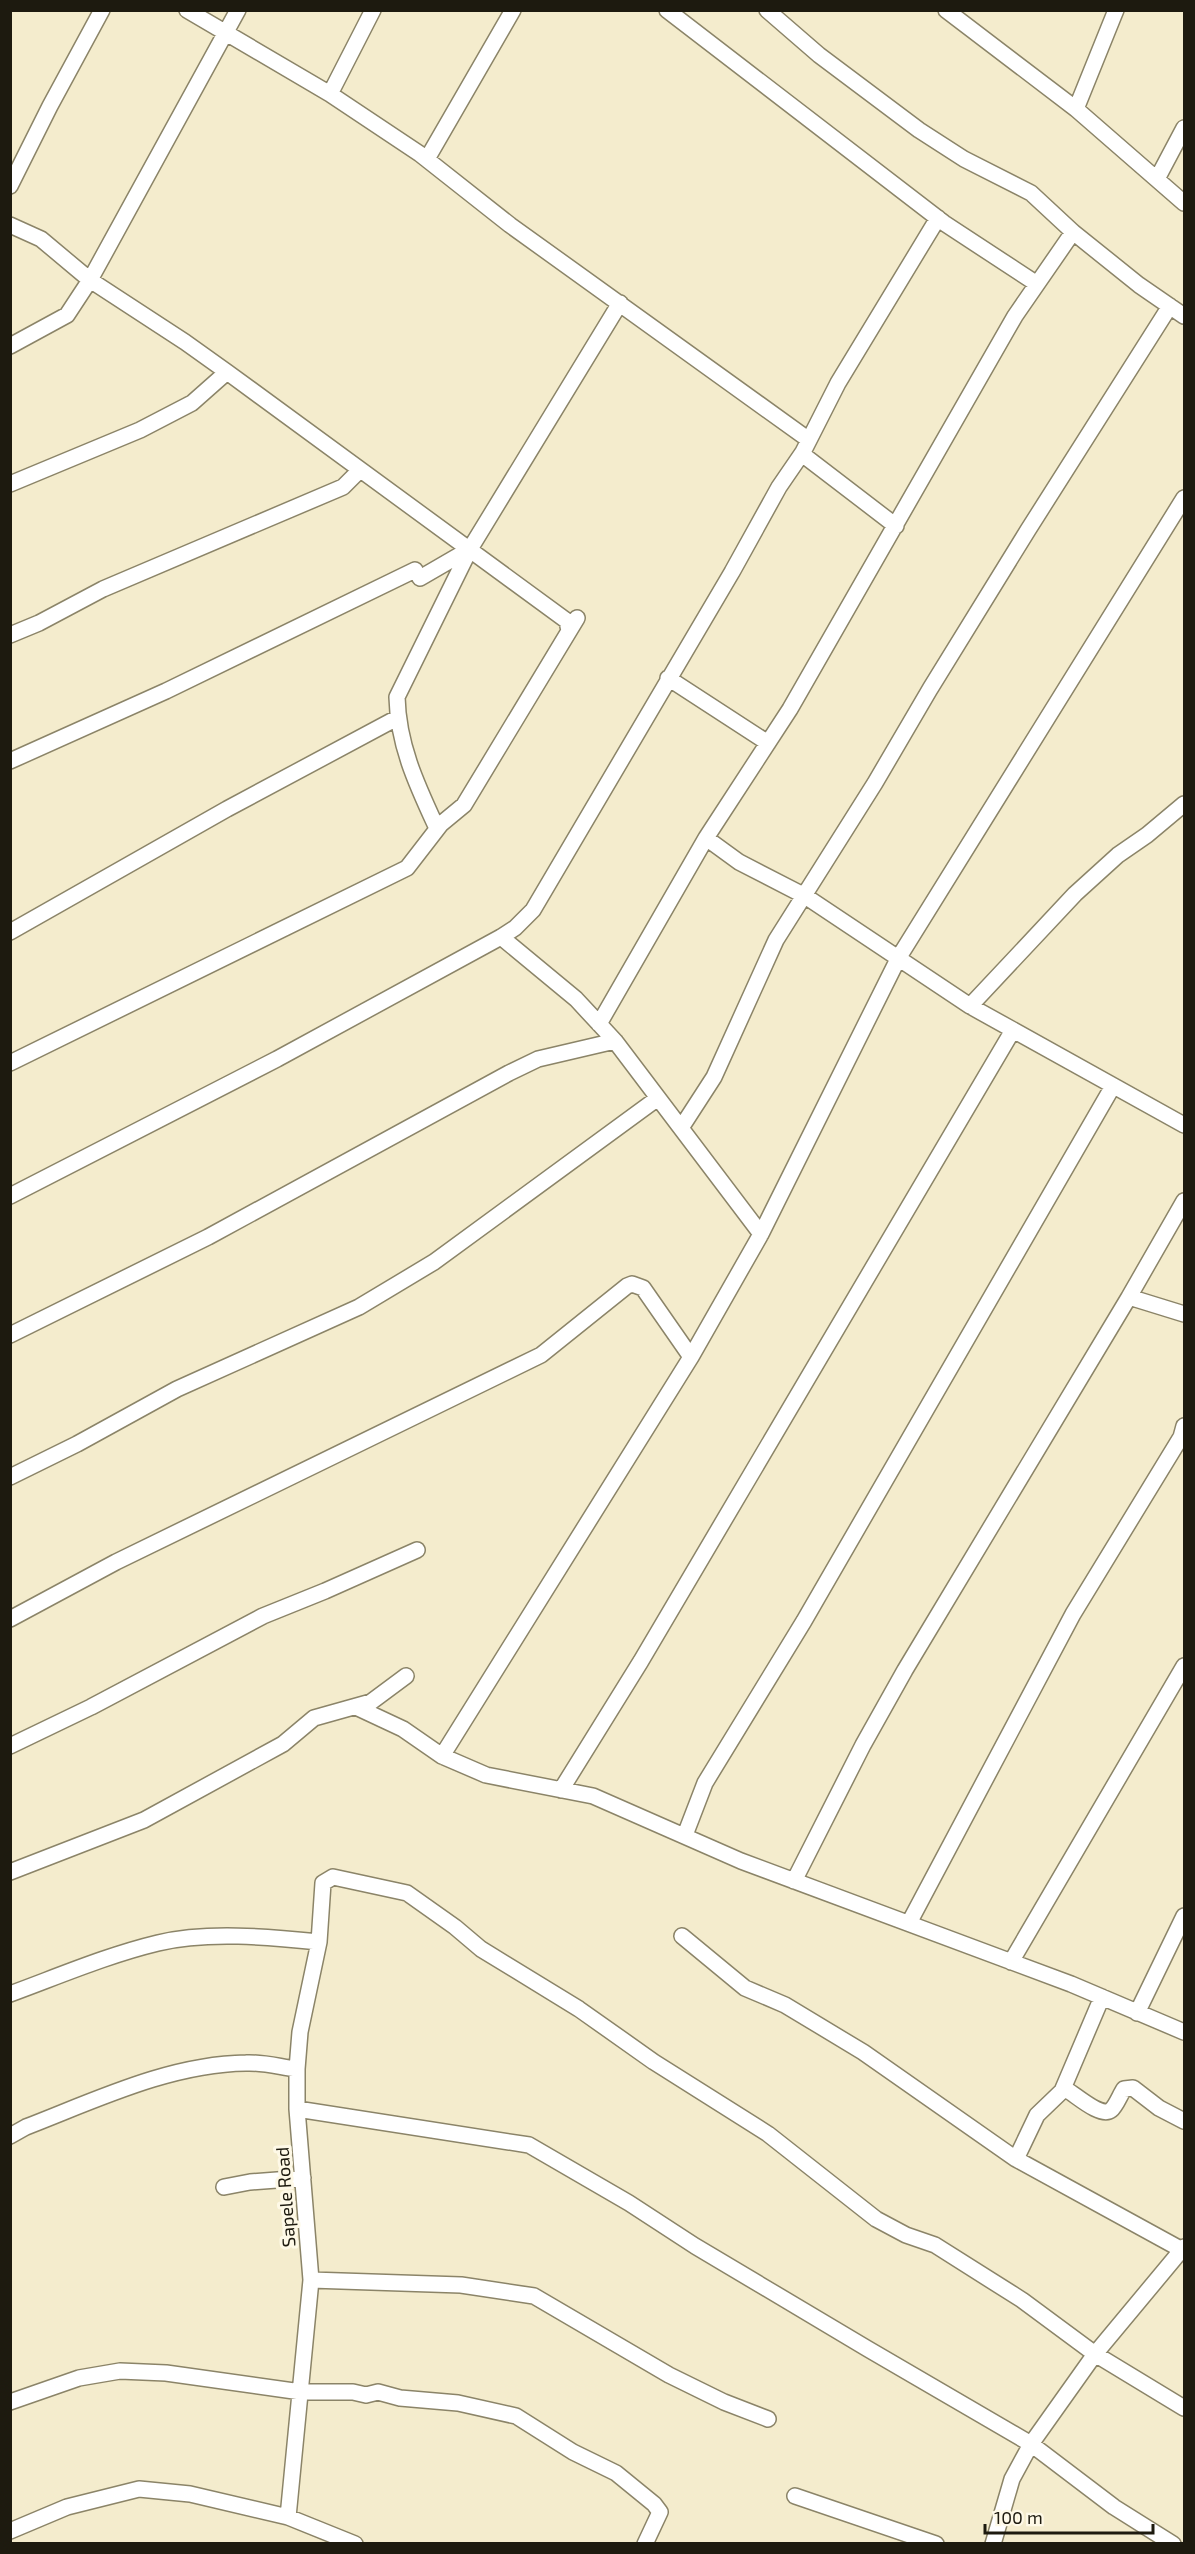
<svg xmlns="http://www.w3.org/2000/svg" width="1195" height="2554" font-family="'Exo 2',sans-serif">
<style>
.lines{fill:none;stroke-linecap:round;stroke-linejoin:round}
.minor-casing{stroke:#8b8468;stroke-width:18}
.minor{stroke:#fff;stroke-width:15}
.labels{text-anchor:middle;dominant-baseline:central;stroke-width:6;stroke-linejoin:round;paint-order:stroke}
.street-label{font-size:18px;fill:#1d1a0f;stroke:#fef9e7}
</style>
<rect width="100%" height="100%" fill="#f4eccd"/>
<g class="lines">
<defs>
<path id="minor" d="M187 10 330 94 420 154 510 225 809 440
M667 10 944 223 1037 284
M767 10 819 55 919 130 964 159 1031 193 1073 232
M946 10 1076 109 1184 203
M330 94 373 10
M1076 109 1116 10
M427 159 513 10
M1157 179 1184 128
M10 186 50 106 102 10
M10 225 41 239 90 280 185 342 227 372 567 621 569 631
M10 346 67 315 90 280 238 10
M803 452 802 454 896 526
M10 484 140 430 192 403 227 372
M420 578 470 549
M10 635 39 623 103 589 343 487 360 470
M668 678 768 743
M10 761 166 691 415 570
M441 824H435C416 783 398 744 397 697L470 549 620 303
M706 838 790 709 1015 316 1073 232 1139 285 1184 316
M10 932 227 809 397 718
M501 937 576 999 615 1041 761 1234
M970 1006 1075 894 1118 855 1147 835 1184 804
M599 1024 706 838 739 862 805 896 970 1006 1184 1125
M10 1063 407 868 441 824 464 805 577 618
M681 1128 714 1077 776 940 875 783 930 689 1028 530 1170 306
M10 1196 277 1059 501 937 515 928 533 910 732 572 779 487 803 452 838 383 938 218
M1129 1297 1184 1201
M10 1335 208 1237 509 1073 538 1059 615 1041
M10 1477 77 1444 177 1389 359 1307 434 1262 658 1098
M10 1619 116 1562 541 1355 627 1286 632 1284 643 1288 691 1357
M356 1707 403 1729 442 1756 486 1775 593 1796 741 1861 1071 1984 1184 2032
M10 1746 91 1707 263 1616 325 1591 417 1550
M442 1756 691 1357 761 1234 899 957 1184 498
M561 1790 641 1661 1013 1030
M685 1835 705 1783 804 1621 1113 1086
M10 1872 144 1820 283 1744 314 1718 371 1702 406 1676
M794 1881 863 1745 905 1670 1129 1297 1184 1314
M909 1923 1073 1614 1181 1437 1184 1426
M682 1936 745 1988 785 2005 863 2052 1016 2159 1184 2251
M1011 1962 1184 1666
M10 1994C59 1976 108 1955 158 1943 207 1931 269 1937 319 1942
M1137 2013 1184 1916
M1062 2091 1102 1997
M297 2109 529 2145 629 2203 695 2246 868 2349 1031 2444 1114 2507 1173 2544
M10 2136 26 2127C96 2100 170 2064 246 2063 263 2062 280 2067 297 2069
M1016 2159 1037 2115 1062 2091 1067 2090C1076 2095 1101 2118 1111 2110 1116 2106 1120 2095 1124 2089L1133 2088 1159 2108 1184 2121
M224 2187 250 2182 303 2178
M311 2280 461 2285 534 2296 669 2375 724 2402 768 2419
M10 2402 79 2378 120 2371 166 2373 301 2392H353L366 2395 378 2392 400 2398 458 2403 516 2416 573 2452 616 2473 654 2504 660 2512 645 2544
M795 2496 936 2544
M288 2517 311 2280 297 2109V2069L300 2032 319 1942 323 1883 333 1877 407 1893 455 1927 481 1949 579 2009 654 2062 768 2134 876 2219 906 2235 935 2245 1022 2300 1095 2354 1184 2408
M10 2531 67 2507 139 2489 190 2494 288 2517 355 2544
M993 2544 1012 2479 1031 2444 1095 2354 1184 2247"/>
</defs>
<!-- minor casing -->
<use href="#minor" class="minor-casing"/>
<!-- minor -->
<use href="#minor" class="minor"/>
</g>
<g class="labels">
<!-- street labels -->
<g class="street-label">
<text transform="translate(285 2197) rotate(-94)">Sapele Road</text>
</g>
</g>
<!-- border -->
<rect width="1195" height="2554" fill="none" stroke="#1d1a0f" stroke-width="24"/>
<!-- scale -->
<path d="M985 2524v9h168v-9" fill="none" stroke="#1d1a0f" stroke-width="3"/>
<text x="994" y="2524" font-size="18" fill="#1d1a0f" stroke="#fef9e7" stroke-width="4.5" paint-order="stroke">100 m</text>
</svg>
